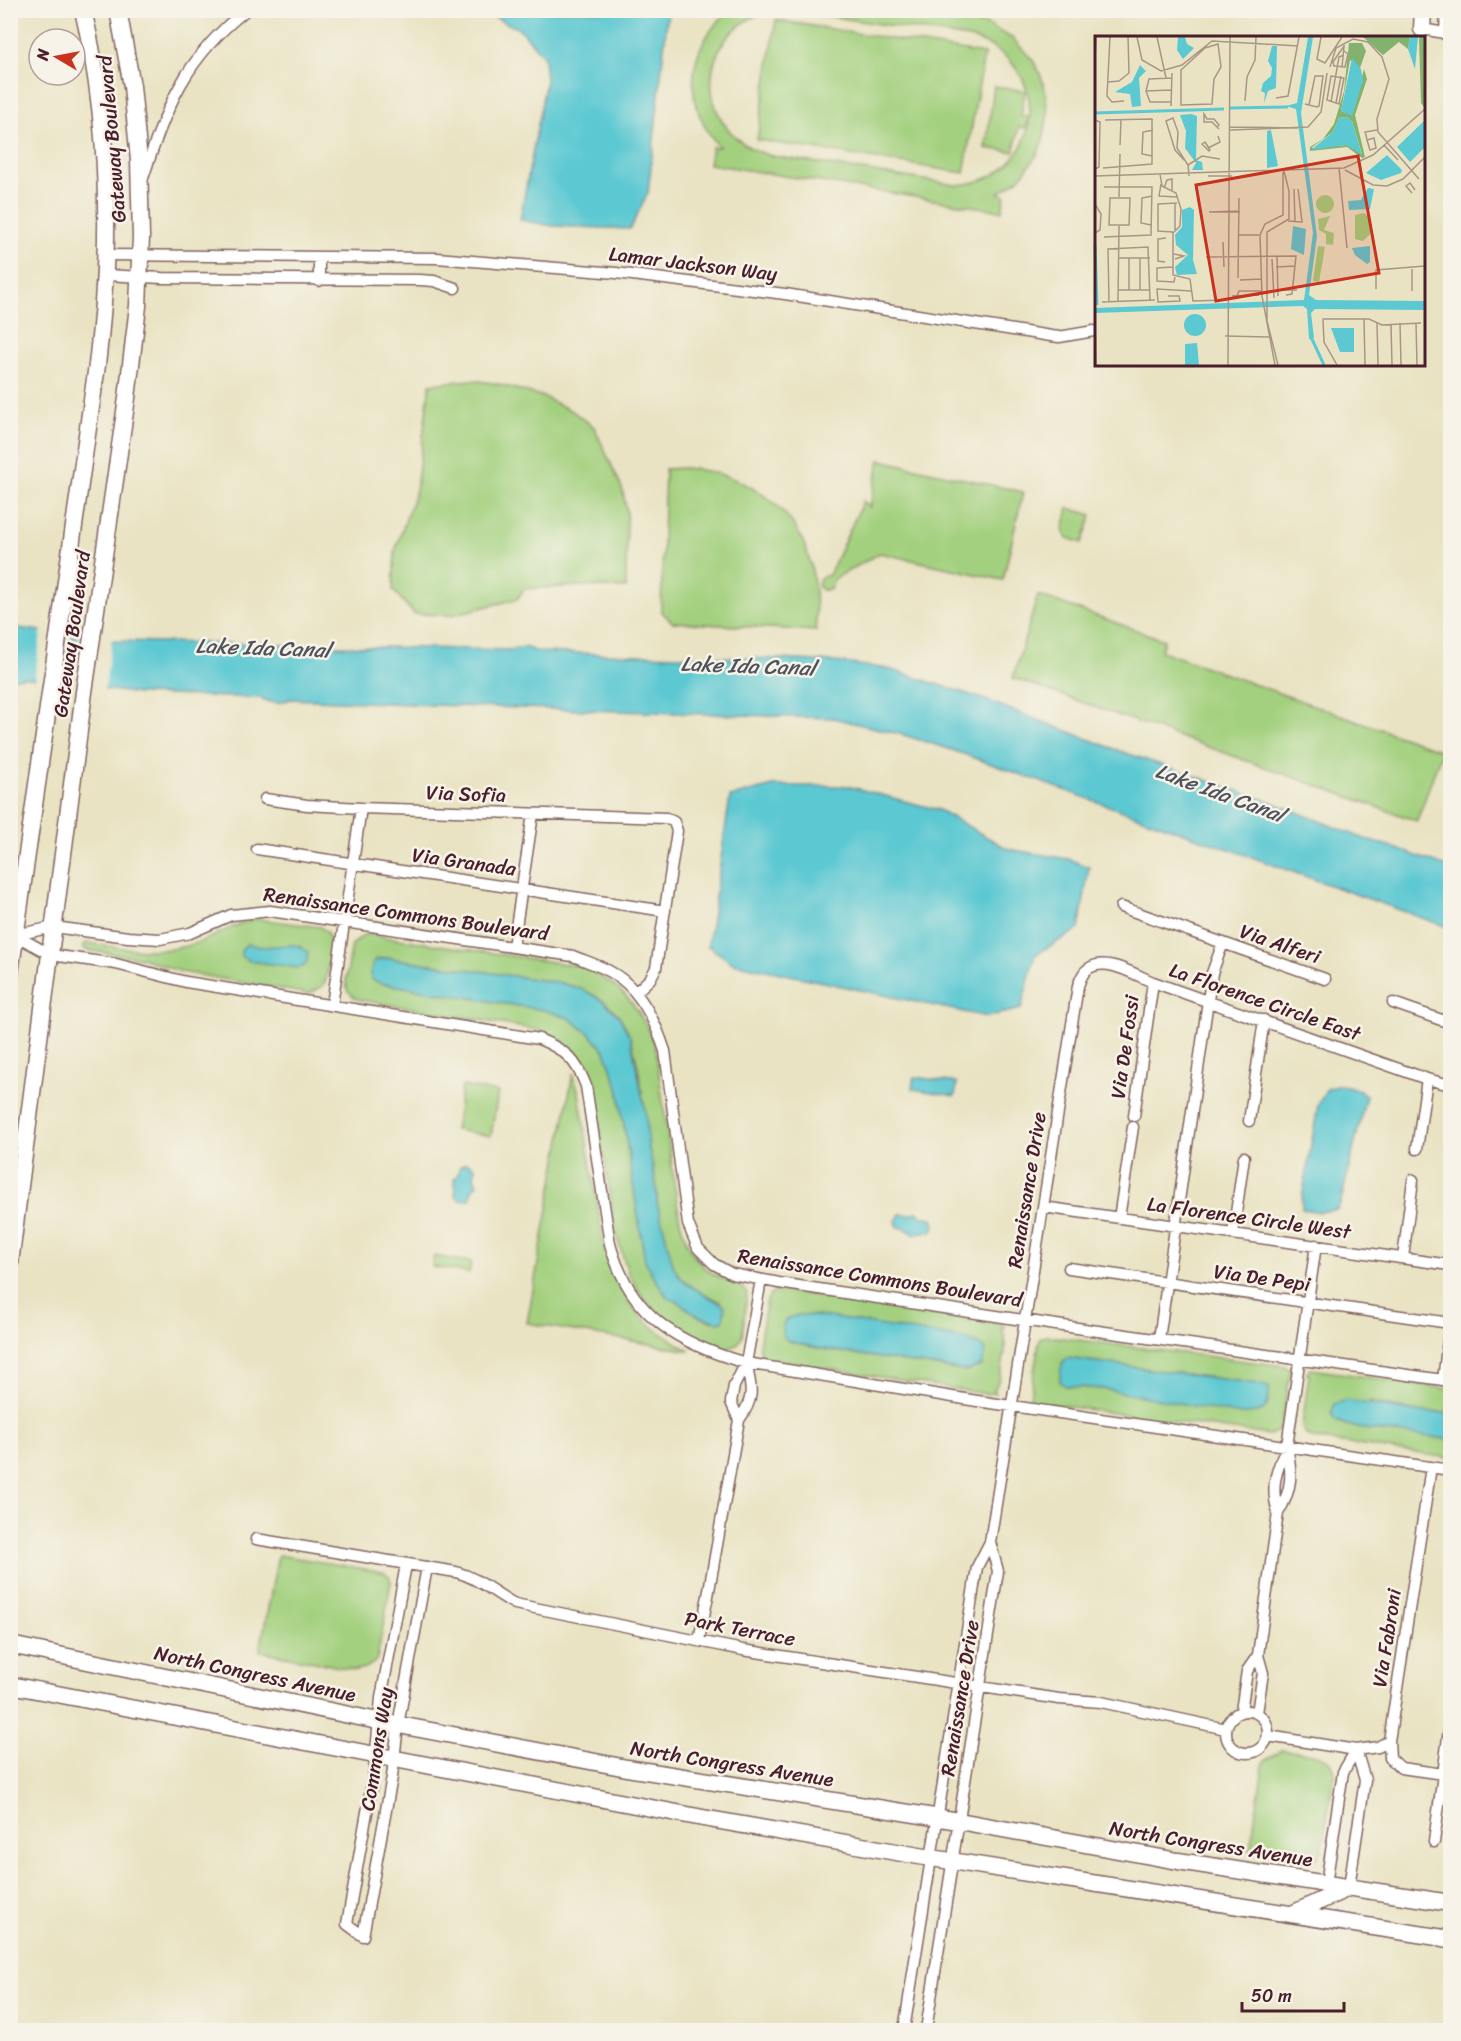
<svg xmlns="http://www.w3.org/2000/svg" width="1461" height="2041" font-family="Sriracha,sans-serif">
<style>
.green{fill:#a3d07e;stroke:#767854;stroke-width:1.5;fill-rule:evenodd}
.water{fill:#5cc8d2;stroke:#53747e;stroke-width:1.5}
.pier{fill:#e9e3c3}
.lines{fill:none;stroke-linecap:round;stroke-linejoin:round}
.street-casing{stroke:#826460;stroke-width:13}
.secondary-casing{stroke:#826460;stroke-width:19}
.street{stroke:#fff;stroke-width:10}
.secondary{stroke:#fff;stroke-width:16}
.labels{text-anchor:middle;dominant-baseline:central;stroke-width:5;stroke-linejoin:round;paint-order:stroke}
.street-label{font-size:20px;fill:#4a1f2b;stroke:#f7f3e8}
.water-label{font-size:21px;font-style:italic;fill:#4f525d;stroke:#f7f3e8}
.inset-river{fill:none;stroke:#5cc8d2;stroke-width:3}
.inset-road{fill:none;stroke:#a99586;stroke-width:1.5}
.view{fill:#c8321e;fill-opacity:0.15;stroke:#c8321e;stroke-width:3}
.inset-edge{fill:none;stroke:#4a1f2b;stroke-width:3}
</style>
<rect width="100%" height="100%" fill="#f7f3e8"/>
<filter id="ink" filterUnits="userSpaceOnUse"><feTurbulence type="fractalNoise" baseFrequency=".0167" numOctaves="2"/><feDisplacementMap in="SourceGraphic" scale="12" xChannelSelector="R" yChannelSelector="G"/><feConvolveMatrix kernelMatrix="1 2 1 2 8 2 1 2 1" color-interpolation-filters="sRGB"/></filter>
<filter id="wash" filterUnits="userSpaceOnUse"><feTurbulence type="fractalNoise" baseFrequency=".008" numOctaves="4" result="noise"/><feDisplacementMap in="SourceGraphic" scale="24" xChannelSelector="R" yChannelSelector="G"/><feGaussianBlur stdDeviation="1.35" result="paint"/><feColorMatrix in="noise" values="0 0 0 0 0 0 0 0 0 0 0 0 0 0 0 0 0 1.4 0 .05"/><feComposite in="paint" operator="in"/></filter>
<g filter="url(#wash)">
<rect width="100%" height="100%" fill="#e9e3c3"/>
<!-- green -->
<path class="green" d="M729 11H772C691 29 692 136 772 156L956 185C1047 180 1057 60 969 38L796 11H910L986 24 1012 38 1032 59 1039 71 1044 85 1048 113 1043 141 1037 155 1020 178 999 193 1005 195 1002 211 709 164 712 147H719C682 103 685 49 729 11Z
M776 20 984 54 964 173 757 140Z
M994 86 1025 91 1021 115 1029 116 1026 128 1019 127 1014 152 986 148Z
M473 380 498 384 541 396 572 411 594 427 622 488 627 513 626 588 583 586 524 589 517 599 452 615 414 614 393 590 395 551 416 490 430 384Z
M880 460 1023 492 1003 580 880 553 834 579 830 589 823 590 818 586 820 578 829 575 863 501 870 507Z
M685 468C743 473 798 505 811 566 816 587 816 609 816 631L672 622 661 611 665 469Z
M1068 508 1092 515 1082 543 1067 538 1063 531Z
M1038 595 1164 640 1161 651 1442 751 1417 821 1013 678Z
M257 919 320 927 327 932 332 946 326 980 323 986 309 994 182 972 142 958 86 950 83 947 86 943C123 948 160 956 197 943 218 936 234 923 257 919Z
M365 934 579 966C619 982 640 1005 655 1046L679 1216C684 1241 694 1266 719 1277 729 1282 742 1283 747 1293L742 1338 737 1345 727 1349 697 1338 676 1327 652 1307 641 1294 629 1275 617 1238 591 1077C580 1052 564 1039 538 1030L356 999 347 990 346 980 352 945ZM389 958 561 983C582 989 605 997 619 1016 641 1046 643 1107 648 1143 650 1157 654 1170 656 1184 657 1189 656 1196 657 1202 659 1222 667 1260 679 1275 690 1288 707 1295 721 1302L711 1321 696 1315 677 1301 668 1298 643 1248 618 1087 605 1051 590 1034 569 1018 544 1010 380 983 376 959Z
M573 1073 579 1094 605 1251 618 1283 633 1309 656 1330 690 1351 527 1323Z
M462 1086 498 1092 491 1136 455 1130Z
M434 1256 471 1262 469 1273 432 1267Z
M779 1290 1001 1324 1005 1327 1002 1329C1010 1340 1001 1379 994 1390L996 1393 986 1394 768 1359 761 1353 759 1345 767 1300 771 1294ZM809 1315 869 1324 982 1366 965 1371 817 1348Z
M1046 1336 1285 1366 1290 1370V1372L1282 1425 1277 1432 1269 1435 1036 1402 1030 1397 1039 1342 1041 1338ZM1067 1358 1258 1384 1104 1389 1066 1386 1062 1363Z
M1311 1369 1450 1389V1413L1417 1412 1370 1402 1371 1430 1425 1435 1450 1440V1458L1314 1439 1306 1435 1302 1427 1309 1375 1306 1373Z
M278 1555 383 1572 389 1576 391 1582 377 1659C371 1667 364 1669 354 1670L260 1651Z
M1282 1750C1294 1752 1321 1753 1329 1761 1333 1765 1333 1770 1334 1774L1322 1851 1315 1860 1250 1850 1264 1761Z"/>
<!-- water -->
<path class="water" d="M482 11H668L648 193 630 229 553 226 520 220 546 80 544 57 521 30Z
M11 627 117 641 509 650 524 647 539 652 779 659 835 662 889 669 977 697 1120 751 1274 803 1370 841 1389 846 1450 868V928L952 750 904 735 833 718 458 706 290 699C279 704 272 704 261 698L138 694 23 677 11 679Z
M773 786H847L939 810 1008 849 1068 859 1089 867 1079 929 1035 955 1021 1009 987 1017 733 963 708 946 730 797Z
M247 944 261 947 292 945 299 946 308 952 306 965 299 968 250 961 241 956V951Z
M389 958 561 983 584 990 603 1001 619 1016 631 1039 646 1114 648 1144 656 1184 657 1202 673 1265 679 1276 690 1286 725 1306 723 1321 719 1322 696 1315 677 1301 668 1298 653 1276 645 1260 618 1087 605 1051 590 1034 569 1018 544 1010 380 983 371 979 370 974 374 961Z
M914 1077 957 1083 955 1096 912 1089Z
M1340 1085 1358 1090 1366 1096 1341 1201 1337 1209 1321 1212 1302 1209V1199L1318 1105 1327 1089Z
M465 1163 470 1164 475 1168 474 1177 477 1184 472 1190 470 1199 462 1201 455 1196 456 1188 454 1180 458 1174 460 1166Z
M917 1212 923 1217 933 1218 935 1226 932 1232H921L915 1235 908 1230 898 1227 896 1221 900 1214 911 1215Z
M798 1315 829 1317 964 1339 981 1345 986 1350 982 1366 965 1371 817 1348 788 1341 782 1334C782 1321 786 1318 798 1315Z
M1067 1358 1258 1384 1269 1387C1271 1415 1259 1414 1236 1414L1104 1389 1066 1386 1060 1382C1060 1372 1060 1365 1067 1358Z
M1346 1400 1417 1412 1450 1413V1440C1414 1432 1366 1435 1334 1420L1332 1413 1334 1404Z"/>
<!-- pier -->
<path class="pier" d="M42 628 72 632 64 686 34 681Z
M79 633 112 638 104 692 70 687Z"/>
</g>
<g filter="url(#ink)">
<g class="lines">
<defs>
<path id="street" d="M1422 29 1450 34
M143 178C167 106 184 59 246 10
M106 255 437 258 616 273 785 294 1051 336 1059 337 1094 331
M319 258V281
M105 275 162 278 420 280 434 281 455 288
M265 799 307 805 361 808 666 818 674 822 677 831 656 968 650 979 636 992
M257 849 665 911
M1121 907 1223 943 1212 973 1159 1339
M15 935 54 927 128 937 160 939 190 933 231 915 270 911 573 956C585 961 598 965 609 971 639 986 655 1020 665 1051L688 1224 698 1248 714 1264 732 1274 779 1283 1049 1324 1450 1381
M15 935 51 955 116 964 186 982 539 1039C565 1050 576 1059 586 1086L610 1244C630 1316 678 1344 746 1363L977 1401 1450 1470
M1223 943 1325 979
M513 947 533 814
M1393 1003 1450 1023
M332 1005 361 808
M1134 1116 1153 982
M1249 1121 1264 1020
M1417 1149 1427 1079
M1043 1207 1450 1265
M1119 1218 1133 1127
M1233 1234 1244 1157
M1403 1258 1413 1180
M1069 1268 1450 1323
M1443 1380 1450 1324
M739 1420 731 1402 734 1386 746 1363 761 1280
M1431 1467 1389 1741 1390 1758 1401 1768 1443 1774
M1278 1513C1270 1486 1276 1471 1287 1446L1316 1245
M256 1539 456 1572C479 1578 495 1594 515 1604L743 1650 1059 1699 1101 1702 1226 1729
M406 1565 381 1698 374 1773 347 1924 363 1936 392 1777 398 1725 427 1567
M699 1640 708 1596 739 1420C755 1398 752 1389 746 1363
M1226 1732a21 21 0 1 1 42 0a21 21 0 1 1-42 0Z
M1241 1711 1247 1671 1258 1655 1278 1513C1293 1489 1292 1473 1287 1446
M1257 1713 1263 1673 1258 1655
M1268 1736 1356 1750 1378 1747 1389 1741
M1434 1842 1450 1722
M1326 1884 1343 1772 1356 1750
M1349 1887 1365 1780 1356 1750
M904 2030 977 1567 990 1542 1078 986C1080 980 1083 972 1088 969 1106 956 1135 975 1153 982L1427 1079 1450 1085
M926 2030 998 1571 990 1542"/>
<path id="secondary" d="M1422 29 1423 10
M1448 33 1449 10
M10 973 97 365C111 248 111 126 83 10
M10 1263 84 692 127 398 138 306 141 237 139 161 132 86 118 10
M10 1645 378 1721 627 1768 959 1821 1178 1861 1450 1903
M10 1685 703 1818 919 1856 1450 1939
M1292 1914 1348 1888"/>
</defs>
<!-- street casing -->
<use href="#street" class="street-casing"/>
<!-- secondary casing -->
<use href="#secondary" class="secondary-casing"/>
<!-- street -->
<use href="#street" class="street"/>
<!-- secondary -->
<use href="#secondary" class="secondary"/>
</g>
</g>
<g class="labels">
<!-- street labels -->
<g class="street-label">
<text transform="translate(112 139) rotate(-95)">Gateway Boulevard</text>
<text transform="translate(693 264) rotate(7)">Lamar Jackson Way</text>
<text transform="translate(72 634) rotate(-82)">Gateway Boulevard</text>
<text transform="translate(466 794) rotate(2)">Via Sofia</text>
<text transform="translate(464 862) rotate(8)">Via Granada</text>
<text transform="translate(406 914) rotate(8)">Renaissance Commons Boulevard</text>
<text transform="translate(1280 944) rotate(19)">Via Alferi</text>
<text transform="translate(1265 1002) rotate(19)">La Florence Circle East</text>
<text transform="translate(1125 1047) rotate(-82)">Via De Fossi</text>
<text transform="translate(1027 1190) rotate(-81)">Renaissance Drive</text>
<text transform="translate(1249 1218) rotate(8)">La Florence Circle West</text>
<text transform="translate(880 1278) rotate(9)">Renaissance Commons Boulevard</text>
<text transform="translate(1262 1278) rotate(8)">Via De Pepi</text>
<text transform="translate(740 1629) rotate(11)">Park Terrace</text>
<text transform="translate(1387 1638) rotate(-81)">Via Fabroni</text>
<text transform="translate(255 1674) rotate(12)">North Congress Avenue</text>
<text transform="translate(960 1698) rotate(-81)">Renaissance Drive</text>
<text transform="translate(377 1749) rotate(-81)">Commons Way</text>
<text transform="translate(732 1764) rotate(9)">North Congress Avenue</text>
<text transform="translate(1211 1844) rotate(9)">North Congress Avenue</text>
</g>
<!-- water labels -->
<g class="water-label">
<text transform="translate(263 648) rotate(2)">Lake Ida Canal</text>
<text transform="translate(748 666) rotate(2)">Lake Ida Canal</text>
<text transform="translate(1220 793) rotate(20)">Lake Ida Canal</text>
</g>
</g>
<!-- overview -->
<g transform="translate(1095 36)">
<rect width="330" height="330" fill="#e9e3c3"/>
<path d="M221 168a9 9 0 1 1 18 0a9 9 0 1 1-18 0ZM269 177 275 182V198L268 205 260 203V179ZM235 180 229 194 239 197 238 209 231 208V198L224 194 223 183ZM223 210 230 211 224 246 218 245Z" fill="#a3d07e"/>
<path d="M268 1H315L313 13 304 6 288 19ZM324 1H330L329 71 326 67ZM254 7H267L271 15 265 32 255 24 246 75 257 79 269 33 272 43 260 79 270 121 267 122 252 111 215 115V111L228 103 239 88 249 55ZM251 81 257 85 267 118 252 109 216 112 238 96 244 82Z" fill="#82b26d" fill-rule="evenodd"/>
<path d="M83 1H90L92 8 99 12 88 23 82 14ZM213 1H218L206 77 222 200 214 259 221 264 330 265V274L220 273 216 277 219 302 214 303 212 273 208 270 0 277V272L209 264 218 197 201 73 191 70 202 67ZM315 1H323L320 33 313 13ZM177 10H182L181 52 173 55 169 67 170 57 166 55 168 47 176 40 177 32 173 25ZM257 22 266 33 268 45 257 80 246 75ZM45 29 51 35 44 42 46 70 37 71 35 58 20 56 37 46ZM96 78 102 80 101 124 107 126 108 134H97L101 127 90 112 91 95 85 79ZM251 81 257 85 267 119 252 109 216 114 238 96 244 82ZM330 84V111L315 126 302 111ZM176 94 183 130 172 132V95ZM292 119 307 134 306 137 286 144 271 137ZM273 152 279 153 275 173 254 174 253 165 266 164ZM95 171 99 174 98 224 102 238 82 239 80 231 93 219 81 209 80 199 87 191V174ZM198 190 211 193 209 219 196 213ZM275 210V226L272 228 260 219 257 212ZM89 289a11 11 0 1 1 22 0a11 11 0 1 1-22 0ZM236 292H259V316H245ZM102 307 104 329H90V308Z" fill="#5cc8d2"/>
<path class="inset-river" d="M135 72 193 71M0 77 129 73M0 209 2 269M216 301 229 329"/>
<path class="inset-road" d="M15 1 12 60 17 66 29 65M42 1 47 24 66 35 87 29 117 5 203 10M62 1 71 42M226 1 222 23 230 27 247 1M123 8 126 31 119 43 117 68 86 69V34L110 12ZM0 26 1 1M235 31 241 12 258 3 273 6 287 21 294 43 282 83 283 96 324 143M247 31 249 10 238 26 239 30H241L249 31H250L253 18 249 15M236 40 249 42 244 68 232 64ZM13 46 24 45 34 37 33 1M51 55 76 54M181 62 193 60 204 1M150 65 152 41 160 24 161 1M76 66H55L51 55 54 43 77 42M236 66 244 21 249 19M241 67 246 40M210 68 222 71 224 70 228 40H220L214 69M76 70 77 37M0 84 5 86 4 131 0 133M122 91 124 89 119 83H112L109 78V86H117L124 93M135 91 203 92M135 94 213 91 226 76 232 37M272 104 279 102 281 112 275 114 272 104 271 99 270 96 282 94M110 106 115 114 114 115 107 108ZM25 109 26 84M289 109 303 124M113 112 125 106 123 100M57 120 47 118 48 96 58 94M89 124 80 114 71 85 78 82 83 96 82 112 93 129 94 140M93 129 107 120 125 123M8 132 57 128V83L10 84M244 132 252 212M250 134 278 149 292 150 308 143 330 121M65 138 67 150 81 157 86 173 85 190 78 197V239L95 243 98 265 129 264M0 140 249 132 278 119 330 73M113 140H137M66 148 64 160 82 161M9 151H57L56 199 9 201M69 152 72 144 77 143V154M199 153 200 186M317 157 311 150 315 147 320 154M24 161 25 118M15 162H35L34 189H14ZM80 167V194M0 168 6 178 5 194 0 197M144 175 114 176H145M193 185 207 186 203 153M56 189 46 187 47 162 57 160M78 196 63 195V168L82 167M143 199H164M128 206 129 231M79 218 89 220 80 223M182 220 183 260M111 221 201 220 197 258 191 259M24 222H55M177 223 179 262M70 226 63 225V203L71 202M78 231 62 232V245L79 246 80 241M181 231 200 230M143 242 144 162M145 244 166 243M281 253V234L330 230M23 254H55M34 254V222M45 254V222M181 254H202M317 255V233M73 260H84L85 265 63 266 62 253 96 255M137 260 164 259M142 260 144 255H167M23 265 24 190M7 266 60 264M14 266 13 213 53 211 55 264M0 280 1 329M269 283 270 329M282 287 283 329M305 287 306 329M321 287 322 329M296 289 297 329M130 300 174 301M133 329 135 1M180 329 167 260 165 199 170 188 188 179V136M183 329 172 285V196L194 183V155L189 135M242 329 229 306 228 283H274L287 289 326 287"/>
<path class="view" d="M263 120 284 237 121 265 101 149Z"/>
<rect width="330" height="330" class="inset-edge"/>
</g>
<!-- margin -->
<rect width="1461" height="2041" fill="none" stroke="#f7f3e8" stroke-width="36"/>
<!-- north arrow -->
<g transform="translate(57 57) rotate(280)"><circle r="28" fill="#f7f3e8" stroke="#b29e9c" stroke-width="1.5"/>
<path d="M0-4.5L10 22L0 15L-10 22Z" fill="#c8321e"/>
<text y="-9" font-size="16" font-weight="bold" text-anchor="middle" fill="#4a1f2b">N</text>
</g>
<!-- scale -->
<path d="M1242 2002v9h102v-9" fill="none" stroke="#4a1f2b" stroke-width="3"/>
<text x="1251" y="2002" font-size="18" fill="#4a1f2b" stroke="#f7f3e8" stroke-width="4.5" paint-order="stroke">50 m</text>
</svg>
